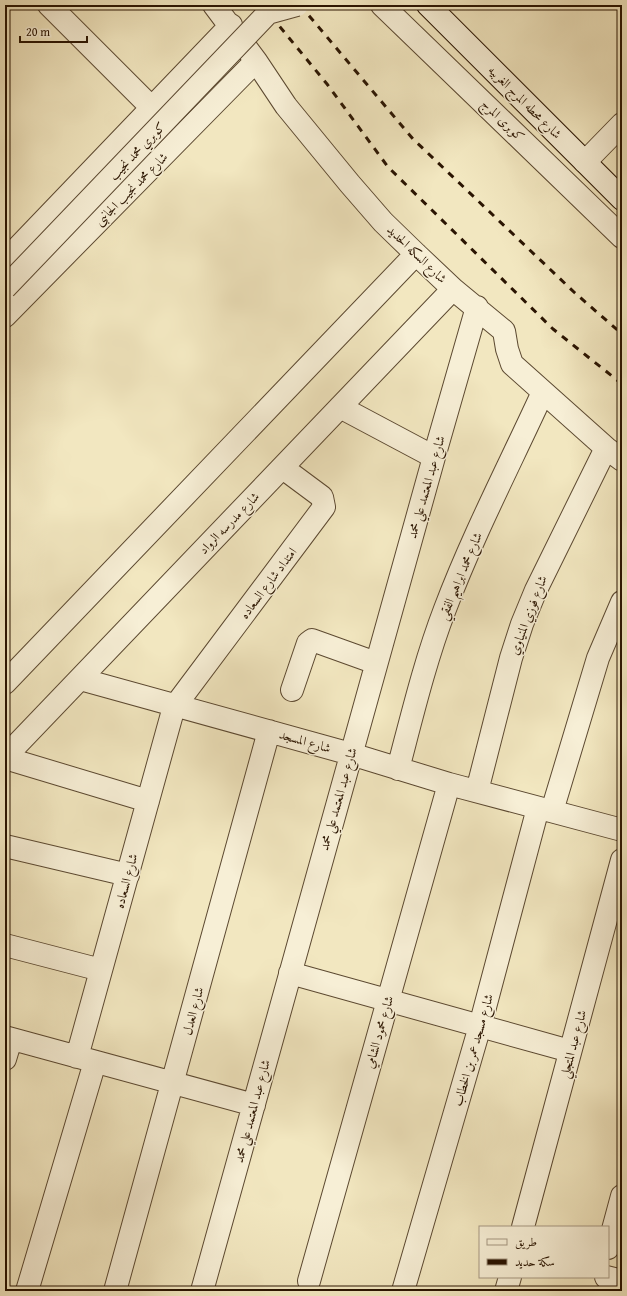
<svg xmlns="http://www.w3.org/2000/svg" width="627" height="1296" font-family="'Gentium Book Plus',Amiri,serif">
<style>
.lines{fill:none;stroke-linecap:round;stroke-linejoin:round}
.street-casing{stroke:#5c4931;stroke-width:24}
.secondary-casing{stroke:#2a1401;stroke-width:24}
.street{stroke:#f7efd6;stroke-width:22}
.secondary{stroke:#f7efd6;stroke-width:22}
.rail{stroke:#2a1401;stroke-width:3;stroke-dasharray:7 7;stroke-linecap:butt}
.street-bridge-casing{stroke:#5c4931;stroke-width:24;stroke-linecap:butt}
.street-bridge{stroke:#f7efd6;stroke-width:22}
.labels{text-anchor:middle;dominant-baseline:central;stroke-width:3;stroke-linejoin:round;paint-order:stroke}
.street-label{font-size:13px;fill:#2a1401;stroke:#f7efd6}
</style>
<rect width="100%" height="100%" fill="#f2e7c0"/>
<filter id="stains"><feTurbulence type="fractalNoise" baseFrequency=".005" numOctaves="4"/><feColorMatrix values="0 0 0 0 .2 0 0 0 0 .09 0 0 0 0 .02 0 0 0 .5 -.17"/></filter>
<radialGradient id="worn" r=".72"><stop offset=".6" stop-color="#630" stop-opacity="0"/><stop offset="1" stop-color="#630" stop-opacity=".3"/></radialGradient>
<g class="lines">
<defs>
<path id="street" d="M49 5 152 108
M214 5 256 61 286 106 350 184 383 222 416 254 453 289 504 331 507 349 512 364 606 448 622 460
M382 5 622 237
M585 162 622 124
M5 261 231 25
M5 316 256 61
M340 407 434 457
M80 679 351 754 449 784 622 830
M5 683 416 254
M292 690 308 643 312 640 376 663
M5 757 453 289
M5 758 148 801
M398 769C412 716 425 661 445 609 473 535 510 464 543 392
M477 791 511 658 522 624 536 590 606 448
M552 811 598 658 622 602
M5 846 128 875
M5 945 101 970
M290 973 570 1051
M5 1037 254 1105
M77 1057 172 714 175 706 324 507 322 497 283 468
M5 1059 11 1039
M523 1227 622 860
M608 1248 622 1196
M606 1277 622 1281
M309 1281 449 784
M27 1291 95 1062
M115 1291 269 731
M202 1291 434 457 477 307
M403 1291 480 1026 538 808
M506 1291 510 1277"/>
<path id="secondary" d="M428 5 622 199"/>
</defs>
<!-- street casing -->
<use href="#street" class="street-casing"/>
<!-- secondary casing -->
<use href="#secondary" class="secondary-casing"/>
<!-- street -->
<use href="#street" class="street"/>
<!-- secondary -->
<use href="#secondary" class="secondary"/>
<!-- rail -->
<path class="rail" d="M262 5 327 84 388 167 553 329 622 384
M300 5 413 139 575 293 622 334"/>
<defs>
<path id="street-bridge" d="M268 13 297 5
M5 288 268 13 272 5"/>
</defs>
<!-- street-bridge casing -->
<use href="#street-bridge" class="street-bridge-casing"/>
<!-- street-bridge -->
<use href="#street-bridge" class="street-bridge"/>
</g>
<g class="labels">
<!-- street labels -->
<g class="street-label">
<text transform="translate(525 102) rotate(45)">شارع محطه المرج الغربيه</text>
<text transform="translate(503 120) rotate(44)">كوبرى المرج</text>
<text transform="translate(137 151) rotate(-46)">كوبري محمد نجيب</text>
<text transform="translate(131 189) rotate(-45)">شارع محمد نجيب الجانبى</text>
<text transform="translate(417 254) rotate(44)">شارع السكه الحديد</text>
<text transform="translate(426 487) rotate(-74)">شارع عبد المعتمد علي محمد</text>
<text transform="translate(229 523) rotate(-46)">شارع مدرسه الرواد</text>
<text transform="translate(460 576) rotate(-67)">شارع محمد ابراهيم الفقي</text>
<text transform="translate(268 583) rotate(-53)">امتداد شارع السعاده</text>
<text transform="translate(528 615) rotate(-69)">شارع فوزي المنياوي</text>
<text transform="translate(305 741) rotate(16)">شارع المسجد</text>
<text transform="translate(338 799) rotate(-74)">شارع عبد المعتمد علي محمد</text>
<text transform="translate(126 881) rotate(-75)">شارع السعاده</text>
<text transform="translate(193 1011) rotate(-75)">شارع العدل</text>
<text transform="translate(379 1032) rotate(-74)">شارع محمود الشامي</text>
<text transform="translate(573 1044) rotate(-75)">شارع عبد المتجلي</text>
<text transform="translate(473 1050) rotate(-74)">شارع مسجد عمر بن الخطاب</text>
<text transform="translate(252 1111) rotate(-75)">شارع عبد المعتمد علي محمد</text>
</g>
</g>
<!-- margin -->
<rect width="627" height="1296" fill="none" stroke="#f2e7c0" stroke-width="20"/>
<rect x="6" y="6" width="615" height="1284" fill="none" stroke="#2a1401" stroke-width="2"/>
<rect x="10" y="10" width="607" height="1276" fill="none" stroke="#2a1401"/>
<!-- legend -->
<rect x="479" y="1226" width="130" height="52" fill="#f7efd6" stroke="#a59781"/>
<rect x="487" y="1239" width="20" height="6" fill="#f7efd6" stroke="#a59781"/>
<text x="515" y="1246" font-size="12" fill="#2a1401">طريق</text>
<rect x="487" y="1259" width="20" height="6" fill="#2a1401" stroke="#a59781"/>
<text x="515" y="1266" font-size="12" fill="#2a1401">سكة حديد</text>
<!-- scale -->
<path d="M20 36v6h67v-6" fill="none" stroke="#2a1401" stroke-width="2"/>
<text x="26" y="36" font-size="12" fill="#2a1401" stroke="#f7efd6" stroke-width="3" paint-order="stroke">20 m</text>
<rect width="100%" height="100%" filter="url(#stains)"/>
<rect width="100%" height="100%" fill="url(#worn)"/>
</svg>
